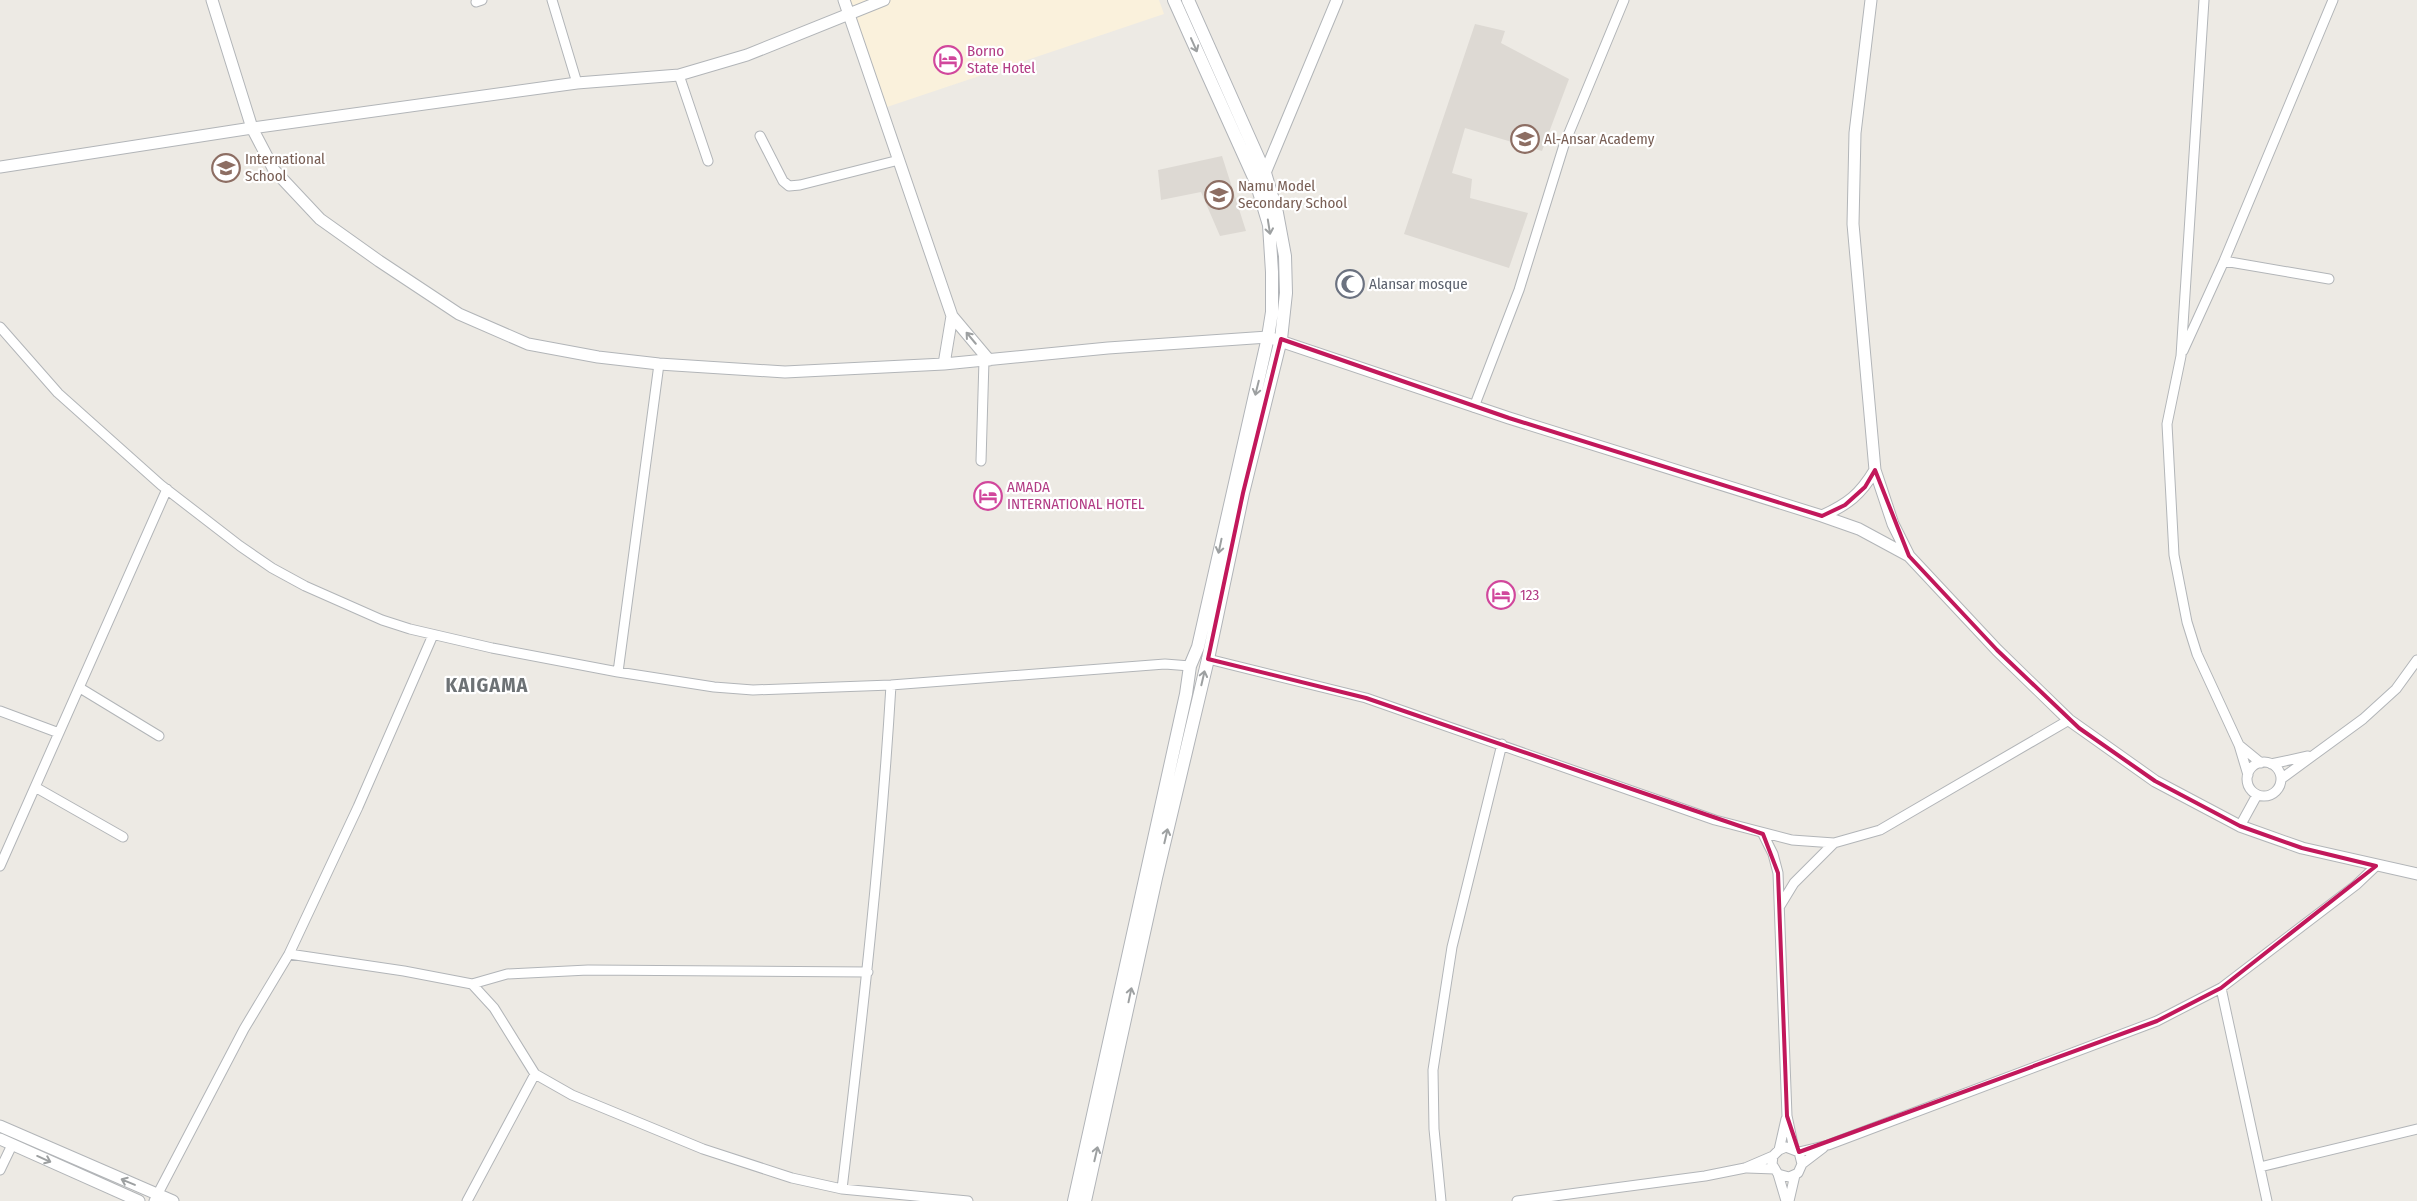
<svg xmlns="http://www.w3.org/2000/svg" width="2417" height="1201" font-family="'Fira Sans Condensed',sans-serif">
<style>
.commercial{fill:#faf1dc}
.education{fill:#ddd9d3}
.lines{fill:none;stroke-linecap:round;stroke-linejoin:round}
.minor-casing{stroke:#b2b5b8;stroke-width:11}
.tertiary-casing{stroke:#b2b5b8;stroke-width:13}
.secondary-casing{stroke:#b1b4b8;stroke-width:14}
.minor{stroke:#fff;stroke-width:9}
.tertiary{stroke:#fff;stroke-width:11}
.secondary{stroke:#fff;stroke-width:12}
.oneway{stroke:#9da0a1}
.marked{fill:none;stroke:#c2185b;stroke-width:4;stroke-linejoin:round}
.labels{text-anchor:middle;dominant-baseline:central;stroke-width:4.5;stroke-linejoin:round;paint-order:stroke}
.hotel-label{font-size:15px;fill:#b23c85;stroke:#fff;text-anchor:start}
.education-label{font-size:15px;fill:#785e54;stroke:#fff;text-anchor:start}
.worship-label{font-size:15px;fill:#5b616d;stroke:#fff;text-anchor:start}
.district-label{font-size:20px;font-weight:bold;letter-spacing:1px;fill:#6d7275;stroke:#fff}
</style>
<rect width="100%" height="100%" fill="#edeae4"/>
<!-- commercial -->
<path class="commercial" d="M848 0H1159L1164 14 887 107Z"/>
<!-- education -->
<path class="education" d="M1475 24 1505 31 1501 43 1569 79 1542 151 1465 128 1452 173 1472 179 1470 198 1528 213 1509 268 1404 234Z
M1222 156 1246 231 1220 236 1201 192 1161 200 1158 170Z"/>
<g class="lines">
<defs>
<path id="minor" d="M552 0 577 83
M2204 0 2181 356 2167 424 2174 555 2187 622 2197 654 2239 745 2248 775
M476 2 482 0
M679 75 708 161
M760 136 783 181 789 186 800 185 899 160
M2224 261 2329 279
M0 327 58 393 161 485 240 546 272 568 305 586 382 620 410 629 492 648 618 672 714 687 753 690 891 685 1165 664 1190 666
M2183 351 2224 261 2333 0
M1474 407 1519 290 1564 145 1624 0
M981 461 984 360
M1208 659 1366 698 1715 820 1792 840 1834 843 1880 830 2069 720
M618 672 659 364
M80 688 159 736
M0 711 59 733
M2239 745 2261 763
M2247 779a17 17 0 1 1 34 0a17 17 0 1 1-34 0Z
M2271 764 2308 756
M2281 779 2363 719 2396 689 2417 660
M35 787 123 837
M2240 826 2257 795
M1763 834 1773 854 1778 873 1787 1116 1794 1149
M0 866 167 489
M1780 906 1794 883 1834 843
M289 954 404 971 472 984 494 1008 535 1074 572 1095 703 1149 792 1178 842 1189 968 1201
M472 984 507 974 588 970 868 972
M2221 988 2267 1201
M1779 1150 1786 1119
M1799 1152 1828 1145 2157 1021 2221 988 2356 885 2376 866
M1802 1164 1823 1148
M2260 1167 2417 1129
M1747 1168 1775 1169
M0 1170 12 1145
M1778 1174 1786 1201
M842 1189C862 1021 881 854 891 685
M154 1201 244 1029 289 954 358 807 433 635
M467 1201 535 1074
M1441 1201 1434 1129 1433 1070 1452 947 1502 744
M1517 1201 1705 1176 1745 1168 1773 1156 1779 1150 1786 1147 1799 1152 1802 1164 1798 1173 1789 1177 1778 1174 1772 1164 1773 1156
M1789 1201 1795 1175"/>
<path id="tertiary" d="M212 0 252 128 274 170 320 219 379 261 459 314 528 344 598 357 659 364 785 372 944 364 1108 348 1268 337 1509 418 1822 516 1859 529 1909 556
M844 0 952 316 989 360
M1871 0 1855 133 1853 224 1875 470 1893 524 1909 556 1997 650 2069 720 2155 781 2240 826 2302 848 2417 874
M0 167 252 128 577 83 679 75 747 55 884 0
M1265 173 1337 0
M944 364 952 316
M1822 516C1848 504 1860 495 1875 470
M0 1126 173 1201
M0 1139 139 1201"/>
<path id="secondary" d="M1074 1201 1186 694 1190 666 1198 647 1268 337 1272 312V272L1269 225 1256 182 1174 0
M1085 1201 1156 878 1208 659 1243 493 1281 339 1286 293 1285 256 1277 213 1265 173 1188 0"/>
</defs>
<!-- minor casing -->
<use href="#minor" class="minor-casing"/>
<!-- tertiary casing -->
<use href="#tertiary" class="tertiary-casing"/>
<!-- secondary casing -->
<use href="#secondary" class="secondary-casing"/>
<!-- minor -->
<use href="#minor" class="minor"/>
<!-- tertiary -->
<use href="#tertiary" class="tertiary"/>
<!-- secondary -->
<use href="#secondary" class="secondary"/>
</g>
<!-- one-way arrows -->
<defs><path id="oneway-shaft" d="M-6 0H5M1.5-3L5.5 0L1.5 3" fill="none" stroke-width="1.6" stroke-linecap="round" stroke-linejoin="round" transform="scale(1.25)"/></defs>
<g class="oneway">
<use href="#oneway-shaft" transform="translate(1194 45) rotate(66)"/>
<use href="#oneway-shaft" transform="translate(1269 227) rotate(81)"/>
<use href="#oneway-shaft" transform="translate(971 338) rotate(-130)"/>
<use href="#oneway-shaft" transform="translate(1257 388) rotate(104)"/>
<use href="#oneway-shaft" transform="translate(1220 546) rotate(102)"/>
<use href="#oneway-shaft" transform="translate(1203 678) rotate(-77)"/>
<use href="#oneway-shaft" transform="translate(1166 836) rotate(-77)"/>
<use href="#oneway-shaft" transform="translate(1130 995) rotate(-78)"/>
<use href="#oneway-shaft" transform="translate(1096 1154) rotate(-77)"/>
<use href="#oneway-shaft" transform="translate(44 1159) rotate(24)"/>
<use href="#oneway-shaft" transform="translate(128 1182) rotate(-157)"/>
</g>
<!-- marked area -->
<path class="marked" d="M1281 339 1509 418 1822 516 1845 505 1865 487 1875 470 1909 556 1997 650 2079 728 2155 781 2240 826 2302 848 2376 866 2221 988 2157 1021 1799 1152 1787 1116 1778 873 1763 834 1366 698 1208 659 1243 493Z"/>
<!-- icons -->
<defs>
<symbol id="hotel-ring" viewBox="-11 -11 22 22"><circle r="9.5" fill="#fff" stroke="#d1479c" stroke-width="1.5"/><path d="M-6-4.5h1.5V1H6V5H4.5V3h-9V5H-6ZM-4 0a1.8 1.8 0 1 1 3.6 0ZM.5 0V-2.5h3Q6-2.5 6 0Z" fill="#d1479c"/></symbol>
<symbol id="school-ring" viewBox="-11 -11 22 22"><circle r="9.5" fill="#fff" stroke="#8d6e63" stroke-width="1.5"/><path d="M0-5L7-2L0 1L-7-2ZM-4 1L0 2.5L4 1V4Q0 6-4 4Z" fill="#8d6e63"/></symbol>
<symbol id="mosque-ring" viewBox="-11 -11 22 22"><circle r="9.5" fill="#fff" stroke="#6b7280" stroke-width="1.5"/><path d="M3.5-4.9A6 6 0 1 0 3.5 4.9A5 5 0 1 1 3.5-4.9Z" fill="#6b7280"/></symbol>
</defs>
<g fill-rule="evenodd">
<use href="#hotel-ring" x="932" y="44" width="32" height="32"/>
<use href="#school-ring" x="1509" y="123" width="32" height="32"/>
<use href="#school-ring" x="210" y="152" width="32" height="32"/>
<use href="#school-ring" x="1203" y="179" width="32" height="32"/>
<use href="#mosque-ring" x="1334" y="268" width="32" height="32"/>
<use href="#hotel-ring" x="972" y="480" width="32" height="32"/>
<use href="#hotel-ring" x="1485" y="579" width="32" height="32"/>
</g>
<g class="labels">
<!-- hotel labels -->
<g class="hotel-label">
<text x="967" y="51">Borno<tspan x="967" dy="17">State Hotel</tspan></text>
<text x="1007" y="487">AMADA<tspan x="1007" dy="17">INTERNATIONAL HOTEL</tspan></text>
<text x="1520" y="595">123</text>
</g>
<!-- education labels -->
<g class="education-label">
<text x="1544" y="139">Al-Ansar Academy</text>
<text x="245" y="159">International<tspan x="245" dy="17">School</tspan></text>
<text x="1238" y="186">Namu Model<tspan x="1238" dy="17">Secondary School</tspan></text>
</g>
<!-- worship labels -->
<g class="worship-label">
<text x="1369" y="284">Alansar mosque</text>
</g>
<!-- district labels -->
<g class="district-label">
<text x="487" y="685">KAIGAMA</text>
</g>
</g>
</svg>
